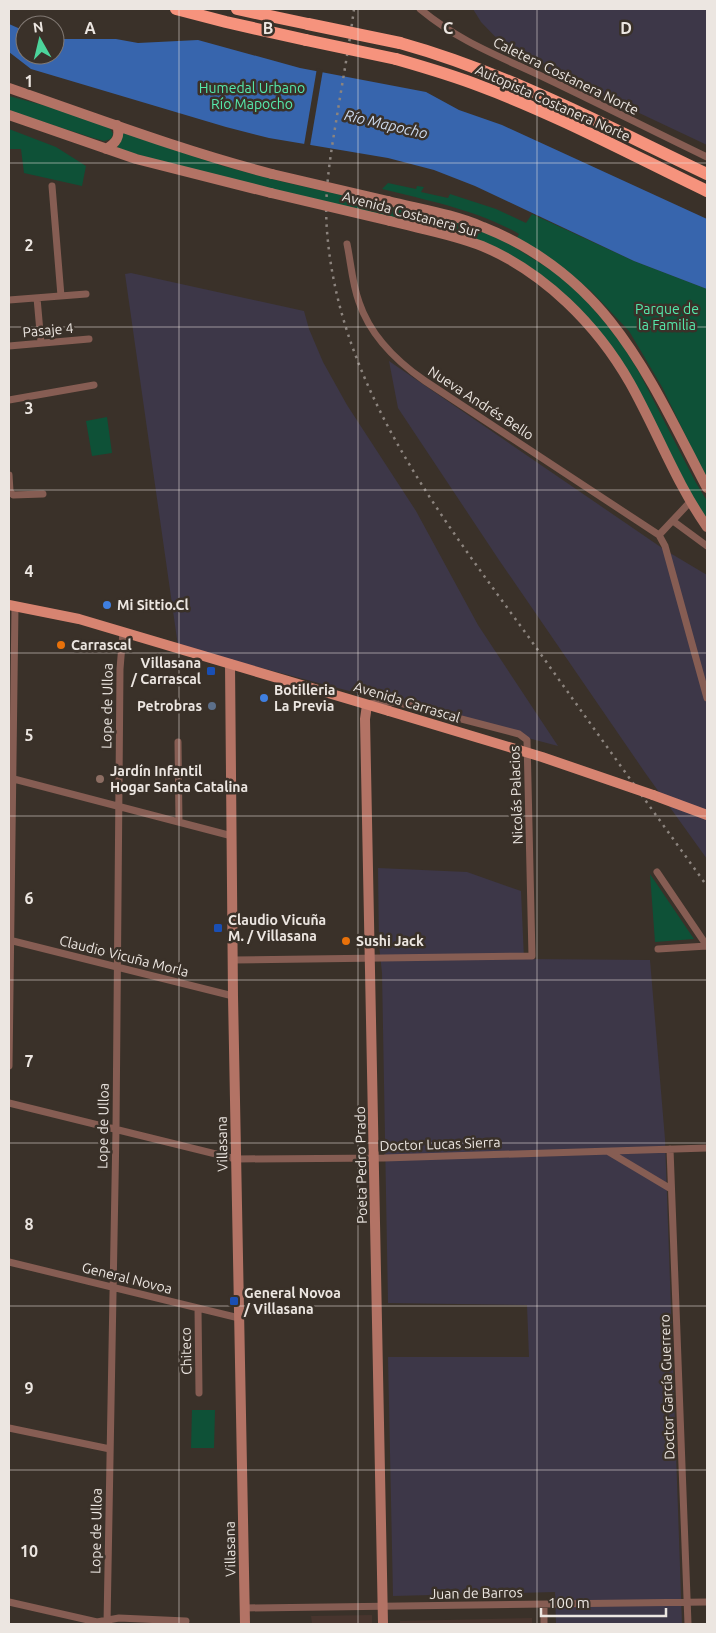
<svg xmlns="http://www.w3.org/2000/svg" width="716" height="1633" font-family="Ubuntu,sans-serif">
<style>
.industrial{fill:#3d3748}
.education{fill:#48352e}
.green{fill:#0e5137}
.water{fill:#3765ad}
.pier{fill:#3a3129}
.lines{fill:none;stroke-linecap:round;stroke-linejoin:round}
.street{stroke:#865d53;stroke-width:7}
.secondary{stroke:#b37365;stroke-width:10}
.primary{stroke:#d78471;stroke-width:10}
.highway{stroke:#f6937d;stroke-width:12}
.rail{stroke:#8c847e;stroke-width:2.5;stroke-dasharray:2.5 5;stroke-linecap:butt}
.secondary-bridge{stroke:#b37365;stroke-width:10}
.primary-bridge{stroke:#d78471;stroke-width:10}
.highway-bridge{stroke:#f6937d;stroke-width:12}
.grid{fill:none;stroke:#ece6e1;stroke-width:1;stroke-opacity:0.55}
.shop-dot{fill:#3f7fe0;stroke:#3a3129;stroke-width:2}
.food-dot{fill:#e8710a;stroke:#3a3129;stroke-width:2}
.transit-dot{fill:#1a4fb4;stroke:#3a3129;stroke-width:2}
.service-dot{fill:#5c6f8a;stroke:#3a3129;stroke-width:2}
.education-dot{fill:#8d6e63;stroke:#3a3129;stroke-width:2}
.labels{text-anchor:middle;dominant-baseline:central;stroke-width:5;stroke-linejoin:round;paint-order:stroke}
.street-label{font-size:14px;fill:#ece6e1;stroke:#3a3129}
.park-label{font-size:14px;fill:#56eaac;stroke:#3a3129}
.poi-label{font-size:14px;font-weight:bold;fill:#ece6e1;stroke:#3a3129;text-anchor:start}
.water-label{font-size:15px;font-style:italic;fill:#cddaee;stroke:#3a3129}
.grid-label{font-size:16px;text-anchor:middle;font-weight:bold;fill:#ece6e1;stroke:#3a3129;stroke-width:5;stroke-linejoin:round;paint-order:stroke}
</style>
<rect width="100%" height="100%" fill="#3a3129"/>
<!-- industrial -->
<path class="industrial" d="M473 9H707V145L510 52 481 22Z
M131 273 304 311 309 329 323 362 347 405 416 511 478 625 558 746 178 646 125 274Z
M389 361 665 550 707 575V859L646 774 499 560 398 408Z
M378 868 467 872 521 891 524 959 650 960 665 1139 682 1624H556L555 1592 393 1596 388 1357H529L527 1305 388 1303 382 973 379 945Z"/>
<!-- education -->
<path class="education" d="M372 1615V1624H312L311 1616Z
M532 1618V1624H400V1621Z"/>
<!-- green -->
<path class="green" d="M9 96 65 111 109 126 113 134 111 139 104 141 93 138 9 111Z
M9 129 56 147 86 166 82 186 24 173 21 149H9Z
M122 132 223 166 284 182 452 220 484 230 516 248 559 275 581 295 603 320 623 346 639 372 695 481 707 501V523L593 323 562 292 511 255 474 238 388 217 281 193 117 149Z
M388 183 416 189 417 186 424 187 421 192 448 198 450 194 496 209 526 223 532 214 634 261 707 289V480L662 387 629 331 591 291 555 262 517 238 519 234C477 210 430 201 382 189Z
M107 417 112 453 92 456 86 421Z
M650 874 694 939 655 942Z
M192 1410H215L214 1448H191Z"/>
<!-- water -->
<path class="water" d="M9 24 25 31V55H55V39H116L138 43 198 40 300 68 426 92 459 110 502 125 707 219V289L634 261 475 186 434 170 388 158 269 138 226 127 31 69 9 52Z"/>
<!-- pier -->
<path class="pier" d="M317 68 323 70 310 146 304 145Z"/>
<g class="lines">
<!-- street -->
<path class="street" d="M420 9C459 41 494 54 539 75 596 102 651 130 707 157
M52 186 61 296
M347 244C351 263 352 283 359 302 370 335 396 361 425 381L659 535 665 546 707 698
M37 298 41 343
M9 300 86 294
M9 346 89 339
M9 400 94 385
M9 475 10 491 13 495 43 494
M673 521 707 546
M659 535 690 502
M178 742 179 822
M10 778 232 836
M657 872 707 946
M9 940 233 996
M658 949 707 946
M233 960 532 956 527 740 519 734 396 702H379L369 704
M9 1066 15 606
M9 1103 236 1159 384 1158 707 1148
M670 1149 688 1624
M609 1152 671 1189
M9 1262 239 1318
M198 1308 199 1393
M9 1428 110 1449
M9 1602 97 1622 119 1618 186 1621
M544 1605V1624
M245 1608 707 1602
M107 1624 116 1129 120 669 123 632"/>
<!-- secondary -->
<path class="secondary" d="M9 88C96 118 183 151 272 174
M9 115 136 159 271 193
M106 149C116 143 121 137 117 125
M388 201C420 209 453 214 483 227 609 277 649 377 707 488
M390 221C421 229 452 234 482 246 544 272 597 325 630 383 657 431 676 483 707 527
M230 664 233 996 245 1624
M367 705 365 719 383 1624"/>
<!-- primary -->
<path class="primary" d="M9 605 79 619 389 711
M653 795 707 815"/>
<!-- highway -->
<path class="highway" d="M176 9 226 22 306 40
M237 9 308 24
M400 43C508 73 606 126 707 174
M396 59C424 67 452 75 480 86 558 115 632 155 707 191"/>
<!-- rail -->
<path class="rail" d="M354 9C349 47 342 84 336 122 330 158 324 194 327 231 339 388 441 516 530 639 589 722 648 804 707 886"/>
<!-- secondary-bridge -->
<path class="secondary-bridge" d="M272 174 388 201
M271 193 390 221"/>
<!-- primary-bridge -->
<path class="primary-bridge" d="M389 711 542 757 653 795"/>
<!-- highway-bridge -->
<path class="highway-bridge" d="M308 24 400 43
M306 40 396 59"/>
</g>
<!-- grid -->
<path class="grid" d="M179 9V1624M358 9V1624M537 9V1624M9 163H707M9 327H707M9 490H707M9 653H707M9 816H707M9 980H707M9 1143H707M9 1306H707M9 1470H707"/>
<!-- markers -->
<g class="shop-dot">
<circle cx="107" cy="605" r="5"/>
<circle cx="264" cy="698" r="5"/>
</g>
<g class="food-dot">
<circle cx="61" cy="645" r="5"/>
<circle cx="346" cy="941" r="5"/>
</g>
<g class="transit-dot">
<rect x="206" y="666" width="10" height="10" rx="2.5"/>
<rect x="213" y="923" width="10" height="10" rx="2.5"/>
<rect x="229" y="1296" width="10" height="10" rx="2.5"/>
</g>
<circle class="service-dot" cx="212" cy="706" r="5"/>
<circle class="education-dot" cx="100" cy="779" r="5"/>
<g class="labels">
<!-- street labels -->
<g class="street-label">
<text transform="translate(566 76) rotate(26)">Caletera Costanera Norte</text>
<text transform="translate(553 103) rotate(24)">Autopista Costanera Norte</text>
<text transform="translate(411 214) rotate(15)">Avenida Costanera Sur</text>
<text transform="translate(48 330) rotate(-5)">Pasaje 4</text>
<text transform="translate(481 403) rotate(33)">Nueva Andrés Bello</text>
<text transform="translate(407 702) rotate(17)">Avenida Carrascal</text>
<text transform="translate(107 706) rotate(-89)">Lope de Ulloa</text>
<text transform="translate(516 795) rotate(-92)">Nicolás Palacios</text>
<text transform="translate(124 956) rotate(14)">Claudio Vicuña Morla</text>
<text transform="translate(103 1126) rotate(-89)">Lope de Ulloa</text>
<text transform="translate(222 1144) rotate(-91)">Villasana</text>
<text transform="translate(440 1144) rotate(-2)">Doctor Lucas Sierra</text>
<text transform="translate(361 1165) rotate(-91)">Poeta Pedro Prado</text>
<text transform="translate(127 1278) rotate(14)">General Novoa</text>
<text transform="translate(186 1351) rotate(-91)">Chiteco</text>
<text transform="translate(667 1387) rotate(-92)">Doctor García Guerrero</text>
<text transform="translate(96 1531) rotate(-89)">Lope de Ulloa</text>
<text transform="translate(230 1549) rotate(-91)">Villasana</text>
<text transform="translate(476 1593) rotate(-1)">Juan de Barros</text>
</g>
<!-- park labels -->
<g class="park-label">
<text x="252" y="88">Humedal Urbano<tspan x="252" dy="16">Río Mapocho</tspan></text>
<text x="667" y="309">Parque de<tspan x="667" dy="16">la Familia</tspan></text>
</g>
<!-- poi labels -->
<g class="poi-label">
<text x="117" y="605">Mi Sittio.Cl</text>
<text x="71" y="645">Carrascal</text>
<text x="201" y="663" text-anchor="end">Villasana<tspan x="201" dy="16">/ Carrascal</tspan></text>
<text x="274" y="690">Botilleria<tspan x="274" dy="16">La Previa</tspan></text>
<text x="202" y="706" text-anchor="end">Petrobras</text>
<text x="110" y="771">Jardín Infantil<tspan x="110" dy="16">Hogar Santa Catalina</tspan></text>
<text x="228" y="920">Claudio Vicuña<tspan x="228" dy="16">M. / Villasana</tspan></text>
<text x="356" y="941">Sushi Jack</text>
<text x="244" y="1293">General Novoa<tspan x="244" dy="16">/ Villasana</tspan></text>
</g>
<!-- water labels -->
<g class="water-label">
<text transform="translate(386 124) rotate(13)">Río Mapocho</text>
</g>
</g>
<g class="grid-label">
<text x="90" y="34">A</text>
<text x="268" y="34">B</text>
<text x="448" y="34">C</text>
<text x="626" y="34">D</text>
<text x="29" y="87">1</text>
<text x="29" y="251">2</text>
<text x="29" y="414">3</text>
<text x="29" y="577">4</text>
<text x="29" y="741">5</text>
<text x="29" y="904">6</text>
<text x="29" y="1067">7</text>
<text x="29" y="1230">8</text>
<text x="29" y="1394">9</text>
<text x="29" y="1557">10</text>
</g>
<!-- border -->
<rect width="716" height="1633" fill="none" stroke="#ece6e1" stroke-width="20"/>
<!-- north arrow -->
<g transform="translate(40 40) rotate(352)"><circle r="24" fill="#3a3129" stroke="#817973"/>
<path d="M0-4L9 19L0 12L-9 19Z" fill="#4cd49b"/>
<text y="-8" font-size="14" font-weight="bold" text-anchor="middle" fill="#ece6e1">N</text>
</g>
<!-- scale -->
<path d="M541 1608v8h125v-8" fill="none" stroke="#ece6e1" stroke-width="2.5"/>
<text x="548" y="1608" font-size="15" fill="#ece6e1" stroke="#3a3129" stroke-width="4" paint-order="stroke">100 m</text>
</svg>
